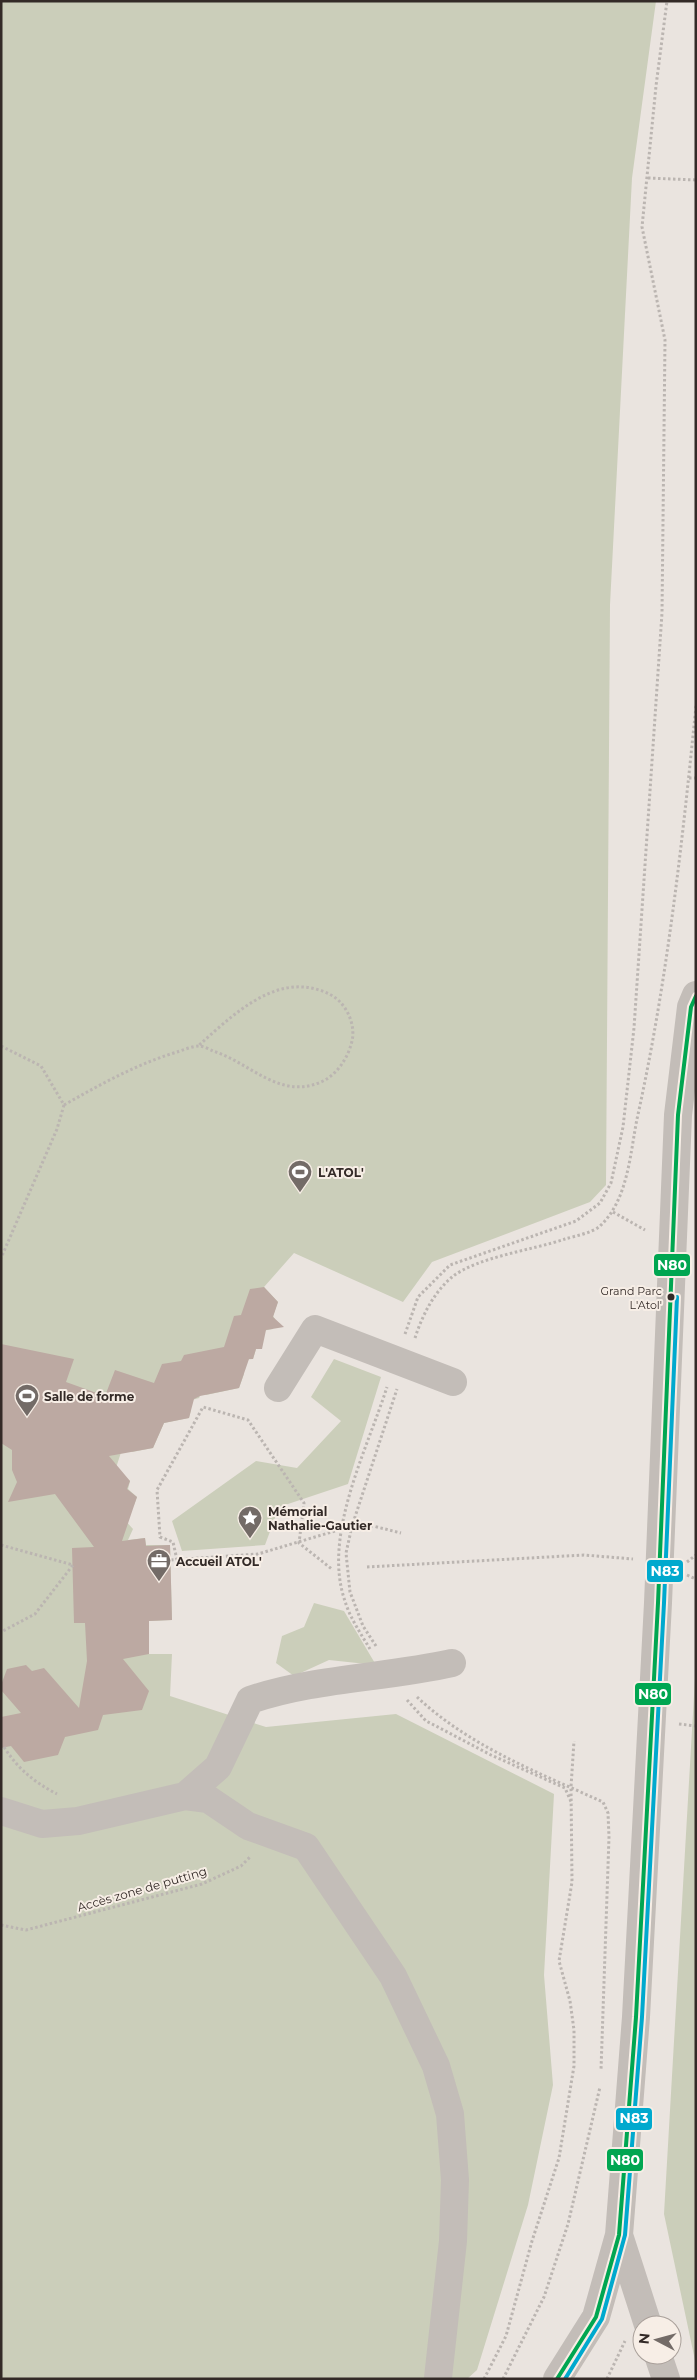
<svg xmlns="http://www.w3.org/2000/svg" width="697" height="2380" font-family="Montserrat,sans-serif">
<style>
.green{fill:#cbceba}
.building{fill:#bca9a2}
.lines{fill:none;stroke-linecap:round;stroke-linejoin:round}
.path{stroke:#bbb5b1;stroke-width:3;stroke-dasharray:2.5 2.5;stroke-linecap:butt}
.minor{stroke:#c3bdb8;stroke-width:28}
.bus-1-casing{stroke:#f7eee6;stroke-width:8}
.bus-2-casing{stroke:#f7eee6;stroke-width:8}
.bus-1{stroke:#00a651;stroke-width:4}
.bus-2{stroke:#00a9ce;stroke-width:4}
.bus-dot{fill:#332a27;stroke:#f7eee6;stroke-width:2}
.labels{text-anchor:middle;dominant-baseline:central;stroke-width:4;stroke-linejoin:round;paint-order:stroke}
.bus-label{font-size:11px;fill:#332a27;stroke:#f7eee6;text-anchor:end}
.poi-label{font-size:12px;font-weight:bold;fill:#332a27;stroke:#f7eee6;text-anchor:start}
.street-label{font-size:12px;fill:#332a27;stroke:#f7eee6}
.line-badge{stroke:#f7eee6;stroke-width:2}
.badge-label{font-size:14px;text-anchor:middle;font-weight:bold;fill:#fff}
</style>
<rect width="100%" height="100%" fill="#eae4df"/>
<!-- green -->
<path class="green" d="M1 1H656L632 178 610 605 606 1185 590 1202 432 1262 403 1302 294 1253 264 1287 278 1302 273 1316 275 1319 273 1329 262 1331V1349H256L253 1359 242 1360 239 1368 244 1374 239 1388 206 1395 202 1391 199 1398 192 1400 189 1408 191 1410 189 1418 164 1423 153 1448 132 1452 124 1443 115 1471 130 1481 128 1489 137 1497 134 1505 123 1518 133 1529 128 1540 145 1538 146 1545H170L172 1620 149 1621V1654H172L170 1696 266 1727 396 1714 554 1794 544 1975 553 2085 528 2205 477 2370 467 2379H1Z
M334 1359 381 1377 348 1484 279 1507 265 1545 182 1551 172 1521 256 1461 297 1468 341 1421 311 1397Z
M314 1603 344 1611 376 1665 329 1660 294 1676 276 1663 282 1636 304 1627Z
M696 1661V2365L664 2214Z"/>
<!-- building -->
<path class="building" d="M264 1287 278 1302 273 1317 284 1327 266 1330 262 1349H256L253 1359H249L239 1388 200 1396 194 1399 189 1418 164 1423 153 1448 109 1456 130 1481 127 1489 137 1497 122 1541 145 1538 146 1546 170 1545 172 1620 149 1621V1654L123 1659 149 1691 142 1710 103 1715 98 1730 65 1737 58 1755 24 1762 11 1746 1 1748V1717L21 1713 1 1690V1685L7 1669 26 1665 32 1671 44 1668 79 1708 87 1661 85 1623H74L72 1548 94 1547 55 1494 8 1502 17 1482 12 1470V1450L1 1443V1344L74 1359 66 1382 105 1396 115 1370 154 1383 162 1364 181 1361 184 1355 224 1347 234 1316 241 1315 250 1289Z"/>
<g class="lines">
<!-- path -->
<path class="path" d="M648 178 696 180
M689 778H696
M1 1046 41 1066 64 1105 57 1129 1 1258
M64 1105C101 1084 137 1064 177 1052 183 1050 193 1046 199 1046 203 1046 209 1049 213 1051 251 1063 279 1100 321 1082 337 1075 348 1058 352 1041 355 1028 350 1013 341 1003 336 997 327 992 319 990 272 975 231 1017 198 1046
M613 1212 645 1230
M405 1334 418 1297 450 1265 576 1221 600 1203 611 1183 623 1127 634 1028 662 613 665 340 642 227 656 86 667 1
M415 1338C422 1316 434 1292 452 1277 477 1257 533 1250 565 1239 575 1236 592 1233 600 1226 628 1200 630 1154 637 1119 667 983 682 845 696 706
M361 1523 401 1533
M1 1545 73 1565 35 1614 1 1632
M171 1560 258 1554 335 1531
M177 1560 173 1542 160 1537 157 1490 203 1407 248 1420 304 1503 299 1543 333 1570
M687 1562 696 1555
M367 1567 584 1555 633 1559
M687 1575 696 1579
M376 1646 363 1626 350 1592 346 1553 352 1526 397 1389
M370 1649C361 1634 350 1618 345 1601 322 1536 367 1450 387 1387
M417 1697C469 1746 539 1773 603 1802L608 1813 609 1837 601 2070
M407 1700 426 1721 436 1726 491 1755 565 1788 572 1804
M679 1724 696 1726
M4 1747C18 1769 34 1782 57 1794
M1 1925 26 1930 202 1884 241 1866 250 1857
M484 2379 506 2336 532 2241 559 2158 574 2066V2030L570 2001 559 1961 572 1882 571 1787 574 1741
M503 2379 544 2297 568 2224 600 2087
M607 2379 625 2341"/>
<!-- minor -->
<path class="minor" d="M278 1388 315 1329 453 1382
M185 1796 208 1799 248 1826 306 1847 393 1976 436 2066 450 2114 455 2180 453 2241 438 2378
M1 1811 42 1824 78 1821 185 1796 218 1767 250 1700C314 1678 385 1678 452 1663
M619 2235 648 2325
M658 2355 666 2379
M557 2379 596 2317 619 2235 636 2017 658 1603 678 1115 691 1007 696 995"/>
<defs>
<path id="bus-1" d="M557 2379 596 2317 619 2235 636 2017 658 1603 678 1115 691 1007 696 996"/>
<path id="bus-2" d="M565 2379 602 2319 625 2235 642 2017 664 1603 677 1297"/>
</defs>
<!-- bus-1 casing -->
<use href="#bus-1" class="bus-1-casing"/>
<!-- bus-2 casing -->
<use href="#bus-2" class="bus-2-casing"/>
<!-- bus-1 -->
<use href="#bus-1" class="bus-1"/>
<!-- bus-2 -->
<use href="#bus-2" class="bus-2"/>
</g>
<!-- icons -->
<defs>
<symbol id="stadium-pin" viewBox="-11 -11 22 30"><path d="M0 17L-7.5 6A9.5 9.5 0 1 1 7.5 6Z" fill="#736b67" stroke="#f7eee6"/><path d="M0-5a6.5 5 0 1 0 0 10a6.5 5 0 1 0 0-10ZM-3.5-1.8h7v3.6h-7Z" fill="#fff"/></symbol>
<symbol id="sight-pin" viewBox="-11 -11 22 30"><path d="M0 17L-7.5 6A9.5 9.5 0 1 1 7.5 6Z" fill="#736b67" stroke="#f7eee6"/><path d="M0-6L1.8-2.2L6-1.7L2.9 1.2L3.7 5.4L0 3.3L-3.7 5.4L-2.9 1.2L-6-1.7L-1.8-2.2Z" fill="#fff"/></symbol>
<symbol id="office-pin" viewBox="-11 -11 22 30"><path d="M0 17L-7.5 6A9.5 9.5 0 1 1 7.5 6Z" fill="#736b67" stroke="#f7eee6"/><path d="M-6-3h4V-5.5h4V-3h4V5H-6ZM-1-4.5V-3h2v-1.5ZM-6 0V1H6V0Z" fill="#fff"/></symbol>
</defs>
<g fill-rule="evenodd">
<use href="#stadium-pin" x="286" y="1158" width="28" height="38"/>
<use href="#stadium-pin" x="13" y="1382" width="28" height="38"/>
<use href="#sight-pin" x="236" y="1504" width="28" height="38"/>
<use href="#office-pin" x="145" y="1547" width="28" height="38"/>
</g>
<!-- markers -->
<circle class="bus-dot" cx="671" cy="1297" r="4.5"/>
<g class="labels">
<!-- bus labels -->
<g class="bus-label">
<text x="662" y="1291">Grand Parc<tspan x="662" dy="14">L'Atol'</tspan></text>
</g>
<!-- poi labels -->
<g class="poi-label">
<text x="318" y="1172">L'ATOL'</text>
<text x="44" y="1396">Salle de forme</text>
<text x="268" y="1511">Mémorial<tspan x="268" dy="14">Nathalie-Gautier</tspan></text>
<text x="176" y="1561">Accueil ATOL'</text>
</g>
<!-- street labels -->
<g class="street-label">
<text transform="translate(142 1889) rotate(-16)">Accès zone de putting</text>
</g>
</g>
<g class="line-badge">
<rect x="653" y="1253" width="38" height="24" rx="5" fill="#00a651"/>
<rect x="646" y="1559" width="38" height="24" rx="5" fill="#00a9ce"/>
<rect x="634" y="1682" width="38" height="24" rx="5" fill="#00a651"/>
<rect x="615" y="2107" width="38" height="24" rx="5" fill="#00a9ce"/>
<rect x="606" y="2148" width="38" height="24" rx="5" fill="#00a651"/>
</g>
<g class="badge-label">
<text x="672" y="1270">N80</text>
<text x="665" y="1576">N83</text>
<text x="653" y="1699">N80</text>
<text x="634" y="2123">N83</text>
<text x="625" y="2165">N80</text>
</g>
<!-- border -->
<rect width="697" height="2380" fill="none" stroke="#332a27" stroke-width="5"/>
<!-- north arrow -->
<g transform="translate(657 2340) rotate(276)"><circle r="24" fill="#f7eee6" stroke="#a9a09a"/>
<path d="M0-4L9 19L0 12L-9 19Z" fill="#736b67"/>
<text y="-8" font-size="14" font-weight="bold" text-anchor="middle" fill="#332a27">N</text>
</g>
</svg>
